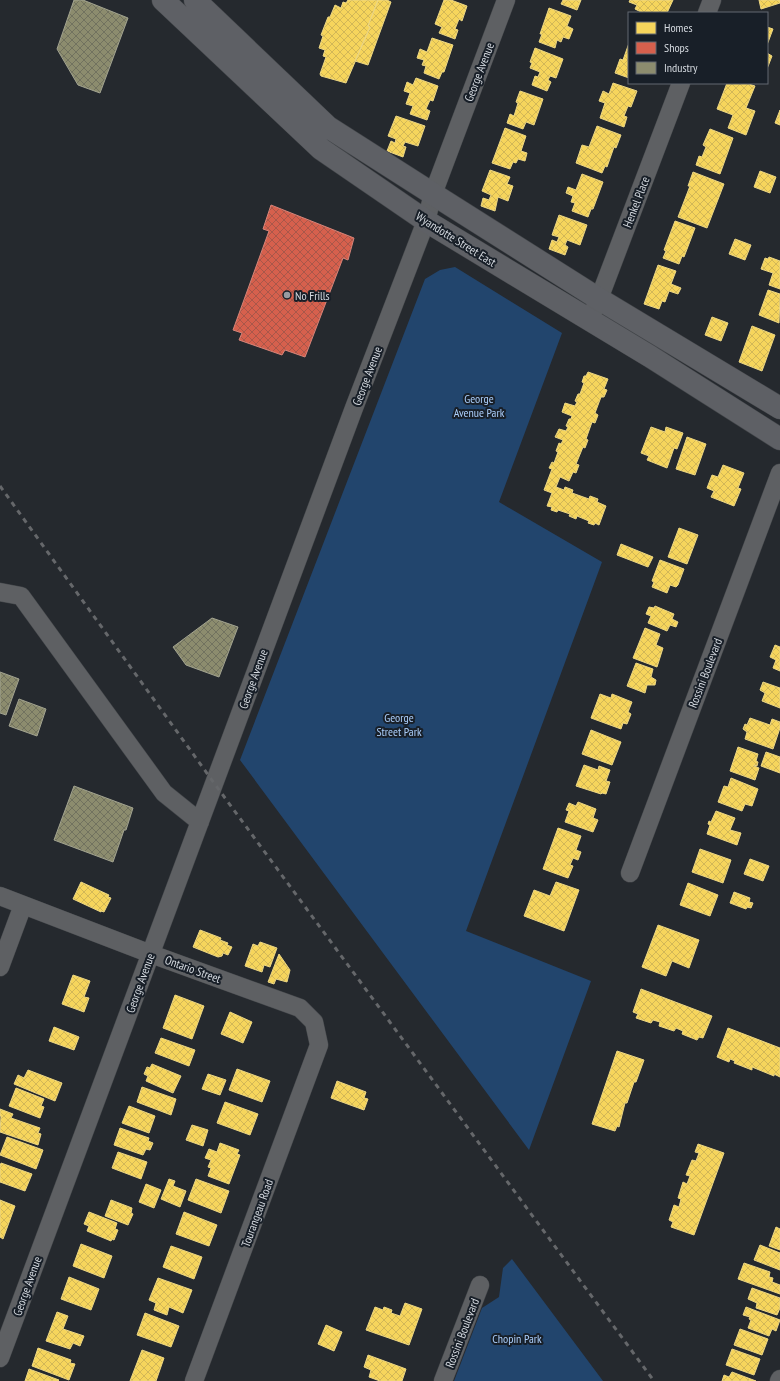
<svg xmlns="http://www.w3.org/2000/svg" width="780" height="1381" font-family="'PT Sans Narrow',sans-serif">
<style>
.green{fill:#22456d}
.homes{fill:url(#homes-cross-hatch);stroke:#ecd683}
.shops{fill:url(#shops-cross-hatch);stroke:#d58479}
.industry{fill:url(#industry-cross-hatch);stroke:#a2a390}
.lines{fill:none;stroke-linecap:round;stroke-linejoin:round}
.minor-casing{stroke:#424549;stroke-width:19}
.major-casing{stroke:#424549;stroke-width:23}
.minor{stroke:#5e6063;stroke-width:18}
.major{stroke:#5e6065;stroke-width:22}
.rail{stroke:#65676a;stroke-width:3;stroke-dasharray:5 5;stroke-linecap:butt}
.poi-dot{fill:#979ba1;stroke:#181f28;stroke-width:1.5}
.labels{text-anchor:middle;dominant-baseline:central;stroke-width:4;stroke-linejoin:round;paint-order:stroke}
.street-label{font-size:12px;fill:#d4d9df;stroke:#181f28}
.poi-label{font-size:12px;fill:#d4d9df;stroke:#181f28;text-anchor:start}
.park-label{font-size:12px;fill:#abcefb;stroke:#181f28}
</style>
<defs>
<pattern id="homes-cross-hatch" width="8" height="8" patternUnits="userSpaceOnUse"><rect width="8" height="8" fill="#f6d55c"/><path d="M0 0l8 8M0 8l8-8" fill="none" stroke="#d2b757"/></pattern>
<pattern id="shops-cross-hatch" width="8" height="8" patternUnits="userSpaceOnUse"><rect width="8" height="8" fill="#d6604d"/><path d="M0 0l8 8M0 8l8-8" fill="none" stroke="#a9574a"/></pattern>
<pattern id="industry-cross-hatch" width="8" height="8" patternUnits="userSpaceOnUse"><rect width="8" height="8" fill="#8c8c6e"/><path d="M0 0l8 8M0 8l8-8" fill="none" stroke="#71725f"/></pattern>
</defs>
<rect width="100%" height="100%" fill="#25292e"/>
<!-- green -->
<path class="green" d="M455 267 562 333 499 502 602 562 466 931 591 981 529 1150 240 760 425 279 440 270Z
M512 1259 603 1381H454L482 1308 499 1297 503 1268Z"/>
<!-- homes -->
<path class="homes" d="M348 0H378L368 26 370 27 346 83 321 76 320 74 326 57 323 56 325 50 319 48 323 36 321 35 328 17H330L335 5 341 8 343 2 346 3Z
M378 0H387L391 2 368 65 355 61 370 27 368 26Z
M444 0H451L467 6 462 21 459 19 455 29 458 30 455 39 439 33 442 27 435 24Z
M563 0H581L577 10 561 4Z
M630 0H673L667 13H641V12L635 9 637 5 629 2Z
M759 0H780V3L761 9Z
M549 8 571 16 567 26 573 29 569 39 563 37 561 42 557 40 555 48 539 42 542 34H540Z
M767 27 773 29 767 45Z
M432 38 453 45 444 72H442L439 79 424 73 426 66 422 65 424 60 417 58 420 49 427 52Z
M629 43V78L615 73 620 59 623 60Z
M535 48 563 59 556 78 550 76 548 80 551 82 547 91 532 85 535 76 538 77 540 72 530 68 532 63 530 62Z
M767 53 772 56 767 69Z
M416 78 438 86 433 101 430 100 426 109 430 111 427 120 410 114 413 106 406 104 410 93 404 91 407 82 413 85Z
M613 83 637 91 631 107 628 106 624 116 627 117 624 127 600 118 605 103 599 101 603 91 609 94Z
M727 83H746L755 86 746 108 755 111 746 135 728 128 733 115 717 109Z
M520 91 543 99 534 125 526 122 523 129 507 123 510 114 514 116 518 103 516 102Z
M780 110V125L775 123Z
M396 116 425 126 418 146 405 142 403 146 406 147 403 157 387 151 391 141 395 143 396 139 388 136Z
M597 126 621 135 616 148 614 147 607 167 605 166 602 173 576 163 582 145 589 147Z
M505 128 526 136 521 151 527 153 525 161 518 159 516 163 513 162 510 169 492 163Z
M710 129 733 138 720 174 696 165 699 156 702 157 706 147 703 145Z
M490 170 510 177 507 184 513 186 508 201 498 197 495 211 481 206 483 198 489 200 491 195 482 191Z
M760 171 776 177 770 193 754 187Z
M693 172 724 184 707 228 678 217 690 186H688Z
M582 174 603 182 593 209H591L588 217 572 211 575 203 571 202 573 196 566 193 568 187 576 190Z
M559 215 587 225 580 245 567 240 565 245 568 247 565 255 549 249 552 240 557 242 559 237 552 235Z
M675 221 695 228 684 257 682 256 679 264 663 258 666 251 664 250Z
M735 239 751 245 745 260 729 254Z
M769 257 780 261V289L769 285 773 273 761 269 765 258 768 259Z
M658 265 676 271 671 284 681 288 678 294 669 291 665 302 662 301 659 309 644 304Z
M768 290 780 294 779 323 759 315Z
M712 317 728 323 721 341 705 335Z
M752 326 775 335 762 371 739 362Z
M588 372 608 379 604 389 607 390 604 397H601L595 413 598 415 595 423 592 422 586 439 588 440 585 448 583 447 576 464 579 465 576 473 573 472 569 481 560 477 556 487 564 490 565 487 573 490 572 493 589 499 590 496 598 499 597 502 606 506 599 525 595 523 594 525 588 523 589 521 577 516 576 519 569 516 570 514 558 510 557 512 551 510 552 507 547 506 552 493 544 490 552 469 549 468 552 462 554 463 558 452 556 451 559 443 561 444 563 440 555 437 559 429 566 431 568 427 566 426 569 419H571L572 416 562 412 565 403 575 406 577 402 575 401 578 394H580L584 383 582 382 584 376H586Z
M651 427 665 432 666 427 683 433 677 449 674 448 667 468 647 460 649 456 641 453Z
M687 437 706 444 695 475 676 469Z
M723 465 744 473 738 488 741 489 734 506 711 497 714 491 707 488 712 475 718 477Z
M679 528 698 535 687 564 668 557Z
M621 544 653 557 648 567 617 555Z
M660 560 684 569 678 585 676 587 670 585 667 593 652 587 654 582 652 581Z
M655 606 674 614 672 619 678 622 676 627 670 625 667 631 648 623 651 616 646 614 649 607 654 608Z
M645 628 660 634 656 645 663 648 657 667 633 658Z
M775 645 780 647V671L773 668 776 660 770 657Z
M636 663 653 669 651 677 656 680 655 685H647L645 693 627 686Z
M763 682 780 688V708L762 701 765 693 760 690Z
M600 694 611 698 612 694 632 702 628 712 631 714 627 724 623 723 621 729 591 718Z
M750 718 770 725 772 719 780 722V728L773 749 745 739 747 732 743 729 745 724 747 725Z
M591 730 621 742 612 765 582 754Z
M738 747 758 754 756 761 758 762 757 766 754 765V766L759 768 755 780 730 771Z
M766 752 780 757V773L761 766Z
M584 765 598 770 599 766 610 770 606 781 610 782 606 794 602 793 601 794 576 786Z
M731 778 758 789 752 806 745 804 742 811 718 802 724 786 728 787Z
M578 802 596 809 593 818 598 820 593 832 565 822 569 811 566 810 569 803 576 806Z
M716 811 735 818 730 830 741 833 737 845 707 834 710 825 708 824 709 821 711 822Z
M558 828 581 836 576 850 581 852 578 860 573 858 570 865 573 866 568 878 543 869Z
M700 849 731 860 723 883 692 872Z
M750 859 769 866 763 881 744 874Z
M81 882 109 895 108 897 111 898 104 912 101 911V912L73 899Z
M556 882 579 890 564 931 524 916 534 890 550 896Z
M688 883 718 895 710 916 680 905Z
M734 892 750 898 749 902 753 903 751 908 747 907 746 909 730 903Z
M658 925 699 940 689 968 672 961 666 976 642 967Z
M200 930 221 938 220 940 228 943 227 945 232 947 228 955 223 953 222 956 218 957 193 947Z
M260 942 277 948 270 967 264 965 262 972 245 966 253 944 258 946Z
M279 954 290 970 287 982 276 979 274 984 268 982Z
M73 975 90 981 84 997 89 998 84 1012 62 1004Z
M641 989 712 1016 703 1038 699 1037 697 1040 682 1034 683 1031 676 1028 674 1031 659 1026 660 1022 653 1020 651 1023 636 1018 638 1014 633 1012Z
M175 995 204 1006 192 1039 163 1028Z
M230 1012 252 1022 243 1043 221 1034Z
M54 1027 79 1037 74 1050 49 1041Z
M728 1028 780 1048V1077L774 1074V1076L752 1067V1070L734 1063 735 1061 730 1059 729 1062 717 1057Z
M161 1038 195 1050 189 1066 155 1053Z
M617 1051 644 1060 636 1082H634L627 1103H625L619 1127 617 1126 615 1131 592 1124Z
M152 1064 181 1076 173 1093 146 1081 148 1076 144 1074 147 1067 150 1068Z
M237 1069 270 1081 262 1102 229 1090Z
M28 1070 62 1083 55 1101 14 1084 18 1075 24 1078Z
M208 1074 226 1080 220 1095 202 1089Z
M337 1081 366 1092 364 1098 368 1099 364 1110 331 1098Z
M142 1087 176 1099 171 1115 137 1102Z
M16 1088 44 1099 41 1106 44 1107 40 1118 9 1106Z
M225 1102 258 1114 250 1135 217 1123Z
M129 1106 155 1116 149 1133 122 1123Z
M0 1109 13 1114 11 1118 40 1128 38 1133 41 1134 38 1145 0 1132 1 1116H0Z
M192 1125 208 1130 203 1146 186 1140Z
M120 1128 149 1138 148 1141 153 1143 150 1150 146 1149 143 1155 114 1145Z
M7 1137 43 1150 36 1169 0 1155Z
M220 1143 239 1150 237 1154 240 1155 229 1184 208 1176 211 1168 208 1167 211 1160 205 1158 209 1149 217 1152Z
M698 1144 724 1153 694 1235 671 1227 673 1222 669 1220 674 1205 679 1207 681 1199 678 1198 683 1182 687 1184 690 1176 686 1175 692 1160 696 1161 699 1153 695 1152Z
M118 1152 147 1162 141 1179 112 1168Z
M1 1163 32 1174 25 1191 0 1182V1166Z
M169 1179 175 1181 173 1186 186 1191 180 1207 161 1199Z
M196 1179 229 1191 221 1213 188 1200Z
M146 1184 161 1190 154 1208 139 1202Z
M0 1200 15 1206 3 1239 0 1237Z
M111 1200 132 1208 131 1213 133 1214 128 1225 105 1216Z
M89 1212 117 1223 115 1229 118 1230 114 1240 112 1239 111 1241 87 1231 89 1226 84 1224Z
M184 1212 217 1225 209 1246 176 1234Z
M776 1227 780 1229V1250L769 1246Z
M81 1244 112 1256 104 1278 73 1266Z
M760 1245 780 1253V1270L754 1260Z
M171 1246 202 1257 194 1279 163 1267Z
M744 1263 770 1272 769 1277 773 1278 772 1282 780 1285V1294L738 1279Z
M69 1277 99 1289 91 1310 61 1299Z
M158 1278 192 1290 183 1313 169 1307 167 1315 154 1310 156 1303 149 1300Z
M752 1288 780 1298V1308L777 1315 756 1308 757 1303 748 1299Z
M405 1303 422 1309 409 1345 366 1330 375 1307 383 1310 384 1307 392 1310 391 1313 400 1316Z
M746 1307 780 1320 776 1331 772 1329 769 1336 748 1328 751 1320 749 1319 750 1317 743 1315Z
M57 1312 68 1316 63 1329 84 1336 80 1346 73 1343 70 1349 46 1341Z
M145 1313 179 1326 171 1347 137 1335Z
M326 1325 342 1332 334 1351 318 1344Z
M740 1329 768 1339 762 1355 734 1345Z
M38 1348 71 1360 70 1363 75 1364 69 1380 32 1366Z
M732 1349 760 1359 754 1375 726 1365Z
M142 1350 164 1358 156 1381H130Z
M368 1355 406 1369 402 1381H380L369 1377 371 1370 364 1367Z
M29 1369 59 1380 58 1381H25Z
M732 1372 756 1381H722L724 1375 729 1377Z"/>
<!-- shops -->
<path class="shops" d="M271 205 354 238 348 260 343 258 305 357 285 350 282 355 239 340 242 333 233 330 269 231 263 229Z"/>
<!-- industry -->
<path class="industry" d="M74 0H83L128 18 100 93 78 85 57 49Z
M212 618 238 627 219 677 186 665 173 647Z
M0 672 19 679 6 715 0 713Z
M19 699 46 709 37 736 9 726Z
M74 786 133 808 126 830H124L113 862 54 840Z"/>
<g class="lines">
<defs>
<path id="minor" d="M707 13 712 0
M589 320 599 299 681 83
M0 592 21 596 164 793 200 822
M630 873 780 473
M0 896 151 954 300 1008 314 1022 319 1045 194 1381
M0 967 23 905
M0 1358 354 408 426 221 433 194 506 0
M443 1381 480 1285
M779 1381 780 1379"/>
<path id="major" d="M163 0 321 149 426 221 651 357 780 439
M195 0 328 127 433 194 599 299 780 408"/>
</defs>
<!-- minor casing -->
<use href="#minor" class="minor-casing"/>
<!-- major casing -->
<use href="#major" class="major-casing"/>
<!-- minor -->
<use href="#minor" class="minor"/>
<!-- major -->
<use href="#major" class="major"/>
<!-- rail -->
<path class="rail" d="M0 486 214 783 654 1381"/>
</g>
<!-- markers -->
<circle class="poi-dot" cx="287" cy="295" r="4"/>
<g class="labels">
<!-- street labels -->
<g class="street-label">
<text transform="translate(479 72) rotate(-69)">George Avenue</text>
<text transform="translate(636 202) rotate(-69)">Henkel Place</text>
<text transform="translate(456 239) rotate(32)">Wyandotte Street East</text>
<text transform="translate(367 376) rotate(-69)">George Avenue</text>
<text transform="translate(705 673) rotate(-69)">Rossini Boulevard</text>
<text transform="translate(253 679) rotate(-70)">George Avenue</text>
<text transform="translate(193 969) rotate(20)">Ontario Street</text>
<text transform="translate(140 983) rotate(-70)">George Avenue</text>
<text transform="translate(257 1213) rotate(-70)">Tourangeau Road</text>
<text transform="translate(27 1286) rotate(-70)">George Avenue</text>
<text transform="translate(462 1333) rotate(-69)">Rossini Boulevard</text>
</g>
<!-- poi labels -->
<g class="poi-label">
<text x="295" y="295">No Frills</text>
</g>
<!-- park labels -->
<g class="park-label">
<text x="479" y="398">George<tspan x="479" dy="14">Avenue Park</tspan></text>
<text x="399" y="717">George<tspan x="399" dy="14">Street Park</tspan></text>
<text x="517" y="1338">Chopin Park</text>
</g>
</g>
<!-- legend -->
<rect x="628" y="12" width="140" height="72" fill="#181f28" stroke="#636971"/>
<rect x="636" y="22" width="20" height="12" fill="#f6d55c" stroke="#636971"/>
<text x="664" y="32" font-size="12" fill="#d4d9df">Homes</text>
<rect x="636" y="42" width="20" height="12" fill="#d6604d" stroke="#636971"/>
<text x="664" y="52" font-size="12" fill="#d4d9df">Shops</text>
<rect x="636" y="62" width="20" height="12" fill="#8c8c6e" stroke="#636971"/>
<text x="664" y="72" font-size="12" fill="#d4d9df">Industry</text>
</svg>
